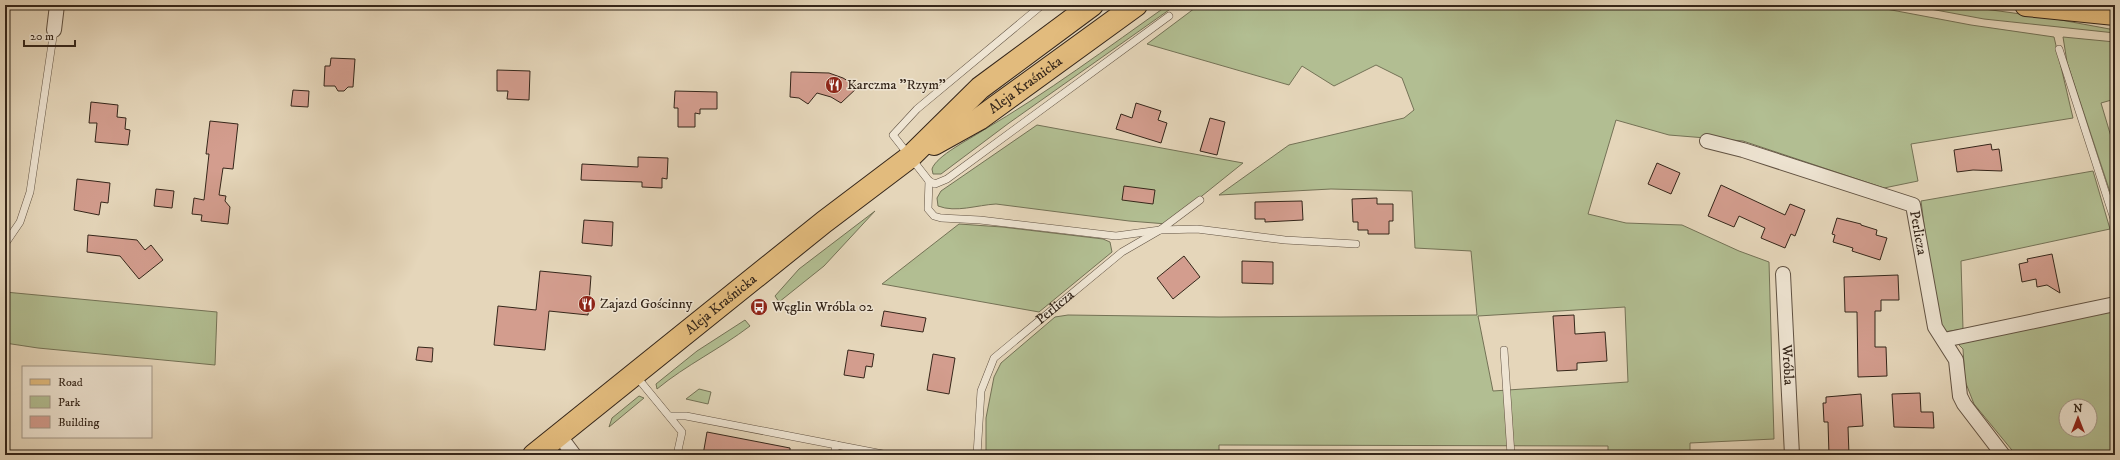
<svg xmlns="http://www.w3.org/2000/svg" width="2120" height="460" font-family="'IM FELL DW Pica',serif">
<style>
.green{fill:#b2be92;stroke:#747256;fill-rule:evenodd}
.building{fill:#d39d8e;stroke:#35261a}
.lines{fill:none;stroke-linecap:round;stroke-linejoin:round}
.lane-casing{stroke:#615242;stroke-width:8}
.street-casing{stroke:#615242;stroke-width:16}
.primary-casing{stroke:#35261a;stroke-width:24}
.lane{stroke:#eee4d2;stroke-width:7}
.street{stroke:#eee4d2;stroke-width:14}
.primary{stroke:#e2bb7d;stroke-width:22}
.labels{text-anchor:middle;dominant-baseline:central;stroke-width:3;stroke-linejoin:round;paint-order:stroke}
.poi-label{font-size:14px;fill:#35261a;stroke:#eee4d2;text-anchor:start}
.street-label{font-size:14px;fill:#35261a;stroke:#eee4d2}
</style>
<rect width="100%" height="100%" fill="#e5d6ba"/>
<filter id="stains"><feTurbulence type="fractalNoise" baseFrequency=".005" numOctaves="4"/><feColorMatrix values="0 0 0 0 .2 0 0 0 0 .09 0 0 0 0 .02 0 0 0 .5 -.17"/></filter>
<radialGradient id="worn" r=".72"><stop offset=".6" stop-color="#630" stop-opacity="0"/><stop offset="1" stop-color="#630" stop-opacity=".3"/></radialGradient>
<!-- green -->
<path class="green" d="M1168 5H1176L1009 123 941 174H933L932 169C936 156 970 139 982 131 1047 93 1107 48 1168 5Z
M1199 5H1865L1971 25 2054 37 2073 118 1911 144 1918 181 1884 188 1743 141 1669 135 1616 120 1588 214 1626 223 1682 225 1739 251 1769 262 1774 439 1690 443V455H1608V446L1219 445V455H986V418L994 377 1001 363 1055 317 1068 315 1219 317 1477 315 1471 251 1415 248 1412 191 1331 189 1219 195 1289 145 1404 118 1414 110 1402 78 1376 65 1334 86 1302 66 1289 85 1147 44ZM1625 307 1628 382 1493 391 1478 316Z
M1909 5H1955L2050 18 2115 30V33L1984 19Z
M2063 37 2115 42V99L2101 103 2115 150V207L2067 62Z
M1037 125 1243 163 1167 224 1129 221 996 204C977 205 956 213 938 206L937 198 941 191Z
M2093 171 2110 229 1961 261 1963 329 1944 332 1940 330 1930 271 1921 201Z
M875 211 824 266 779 302 775 296 799 269Z
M959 224 1002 227 1103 239 1110 242 1112 252 1039 312 882 284Z
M5 292 217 312 215 365 38 348 5 343Z
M2115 310V455H2016L1974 404 1965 381 1963 349 1958 344ZM2066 406H2090V430H2066Z
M745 320 750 326C720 349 686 365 657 389L656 384 697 351Z
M699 389 711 392 708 404 686 399Z
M639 396 644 398 609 427 612 418Z"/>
<!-- building -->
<path class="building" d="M331 58 355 59 353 87H348L344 91H338L335 86H324L325 66H330Z
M497 70 530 71 529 100 507 99 508 91H497Z
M791 72 829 73 843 78 858 87 841 103 831 97 817 93 808 104 799 98 790 97Z
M293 90 309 91 308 107 291 106Z
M675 91 717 92V109H700V114L695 113V127H678V108H674Z
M91 102 118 105 117 117 126 118 125 129 130 130 128 145 95 142 97 123H89Z
M1136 103 1161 111 1158 120 1167 123 1161 143 1116 129 1121 114 1132 118Z
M1210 118 1225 122 1217 155 1200 151Z
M210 121 238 124 233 169 223 168 219 195 226 196 225 201 230 207 228 224 201 221 202 215 192 214 194 198 204 200 209 154H206Z
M1991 144 1992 150 1999 149 2002 171 1973 170 1957 172 1954 150Z
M638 157 668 158 667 179 662 178V188L642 187V182L581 180 582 164 638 167Z
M1657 163 1680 173 1671 194 1648 184Z
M77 179 110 183 108 203 101 202 99 215 74 210Z
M1721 185 1785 215 1790 204 1805 210 1795 236 1791 234 1785 248 1761 238 1765 228 1739 216 1734 227 1708 216Z
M1124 186 1155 190 1153 204 1122 200Z
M156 189 174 191 172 208 154 206Z
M1377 198V204H1393V221H1389V234H1368V230H1358V222H1353L1352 199Z
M1302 201 1303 220 1265 222V219H1255V202Z
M1837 218 1861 224V225L1877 230 1876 235 1887 238 1880 260 1852 251 1853 248 1833 242 1835 235 1832 234Z
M584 220 613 222 612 246 582 243Z
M88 235 137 240 145 250 151 245 163 260 139 279 120 256 87 252Z
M2052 254 2060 293 2047 285 2037 287 2036 279 2022 282 2019 264 2028 262 2027 259Z
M1184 256 1200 277 1173 299 1157 278Z
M1242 261 1273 262V284L1242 283Z
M540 271 591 276 588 315 549 311 545 350 494 345 498 306 536 310Z
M1898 275 1899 300H1881V311H1875V347H1886L1887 376 1858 377 1857 312H1845L1844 277Z
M884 311 926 318 923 332 881 326Z
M1574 315 1575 334 1605 332 1607 361 1577 363V370L1557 371 1553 316Z
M418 347 433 348 432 362 416 360Z
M848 350 874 354 872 367 866 366 864 378 844 375Z
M933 354 955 358 949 394 927 390Z
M1920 393 1921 412H1933L1934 428 1894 427 1892 394Z
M1861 394 1863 426 1848 427 1849 455H1829L1828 422H1824L1823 403H1826V397Z
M707 432 790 448V455H703Z"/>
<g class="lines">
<defs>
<g id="lane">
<path d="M1042 5 917 109 893 135 929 181 935 184 947 179 1169 16"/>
<path d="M2059 49 2115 222"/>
<path d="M929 181 928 209 934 216 941 218 980 220 1116 236 1160 230 1197 229 1285 240 1356 244"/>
<path d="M5 244 20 222 30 192 54 30"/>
<path d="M1504 350 1511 455"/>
<path d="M636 376 682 432 677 455"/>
<path d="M670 416H686L888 455"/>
<path d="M834 455 836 445"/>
<path id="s1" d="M977 455 981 391 994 358 1122 252 1160 230 1200 200"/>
</g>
<g id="street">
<path d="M54 30 57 5"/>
<path id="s2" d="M1707 141 1743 150 1913 205 1935 327 1956 360 1960 396 1964 404 2003 455"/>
<path id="s3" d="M1783 274 1792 455"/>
<path d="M1944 340 2115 304"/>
<path d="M559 435 574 455"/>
</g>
<g id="primary">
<path d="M2026 5 2115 14"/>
<path id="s4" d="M934 144 979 119 1136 5"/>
<path id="s5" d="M534 455 824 222 910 157 980 88 1092 5"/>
</g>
</defs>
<!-- lane casing -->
<use href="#lane" class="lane-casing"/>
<!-- street casing -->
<use href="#street" class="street-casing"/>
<!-- primary casing -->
<use href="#primary" class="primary-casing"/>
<!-- lane -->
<use href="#lane" class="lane"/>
<!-- street -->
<use href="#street" class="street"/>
<!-- primary -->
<use href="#primary" class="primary"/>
</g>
<!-- icons -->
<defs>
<symbol id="restaurant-disc" viewBox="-11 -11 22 22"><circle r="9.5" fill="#8f2418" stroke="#eee4d2"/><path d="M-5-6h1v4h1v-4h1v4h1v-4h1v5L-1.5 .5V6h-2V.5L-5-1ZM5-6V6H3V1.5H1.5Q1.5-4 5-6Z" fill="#fff"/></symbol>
<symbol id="bus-disc" viewBox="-11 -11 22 22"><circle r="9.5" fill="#8f2418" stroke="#eee4d2"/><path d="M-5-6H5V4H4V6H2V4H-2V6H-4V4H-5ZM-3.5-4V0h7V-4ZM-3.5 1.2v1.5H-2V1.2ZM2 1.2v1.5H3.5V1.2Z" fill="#fff"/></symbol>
</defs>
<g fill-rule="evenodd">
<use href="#restaurant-disc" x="824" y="75" width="20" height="20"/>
<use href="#restaurant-disc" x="577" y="294" width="20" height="20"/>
<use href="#bus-disc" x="749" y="297" width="20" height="20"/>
</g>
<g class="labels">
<!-- poi labels -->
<g class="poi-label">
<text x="847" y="85">Karczma "Rzym"</text>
<text x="600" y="304">Zajazd Gościnny</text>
<text x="772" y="307">Węglin Wróbla 02</text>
</g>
<!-- street labels -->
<g class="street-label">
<text stroke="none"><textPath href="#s4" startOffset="109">Aleja Kraśnicka</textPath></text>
<text stroke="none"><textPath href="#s2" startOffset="244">Perlicza</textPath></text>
<text stroke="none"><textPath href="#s5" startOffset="240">Aleja Kraśnicka</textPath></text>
<text stroke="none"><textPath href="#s1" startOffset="179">Perlicza</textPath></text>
<text stroke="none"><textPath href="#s3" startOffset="91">Wróbla</textPath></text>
</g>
</g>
<!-- margin -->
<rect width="2120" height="460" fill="none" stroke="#e5d6ba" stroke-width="20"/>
<rect x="6" y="6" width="2108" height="448" fill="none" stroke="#35261a" stroke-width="2"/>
<rect x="10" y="10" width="2100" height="440" fill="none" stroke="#35261a"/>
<!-- legend -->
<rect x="22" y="366" width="130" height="72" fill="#eee4d2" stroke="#a49888"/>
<rect x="30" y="379" width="20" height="6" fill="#e2bb7d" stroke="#a49888"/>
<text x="58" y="386" font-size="12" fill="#35261a">Road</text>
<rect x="30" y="396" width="20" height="12" fill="#b2be92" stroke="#a49888"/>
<text x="58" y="406" font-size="12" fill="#35261a">Park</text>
<rect x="30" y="416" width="20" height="12" fill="#d39d8e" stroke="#a49888"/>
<text x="58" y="426" font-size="12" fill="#35261a">Building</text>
<!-- north arrow -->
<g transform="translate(2078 418)"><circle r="19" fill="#eee4d2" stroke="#a49888"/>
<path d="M0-3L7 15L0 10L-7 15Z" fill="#8f2418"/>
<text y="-6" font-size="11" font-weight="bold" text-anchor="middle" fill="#35261a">N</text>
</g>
<!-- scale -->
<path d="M24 40v6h51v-6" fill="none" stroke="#35261a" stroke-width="2"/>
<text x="30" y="40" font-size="12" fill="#35261a" stroke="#eee4d2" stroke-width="3" paint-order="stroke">20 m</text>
<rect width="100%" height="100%" filter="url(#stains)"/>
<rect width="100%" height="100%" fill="url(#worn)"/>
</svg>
